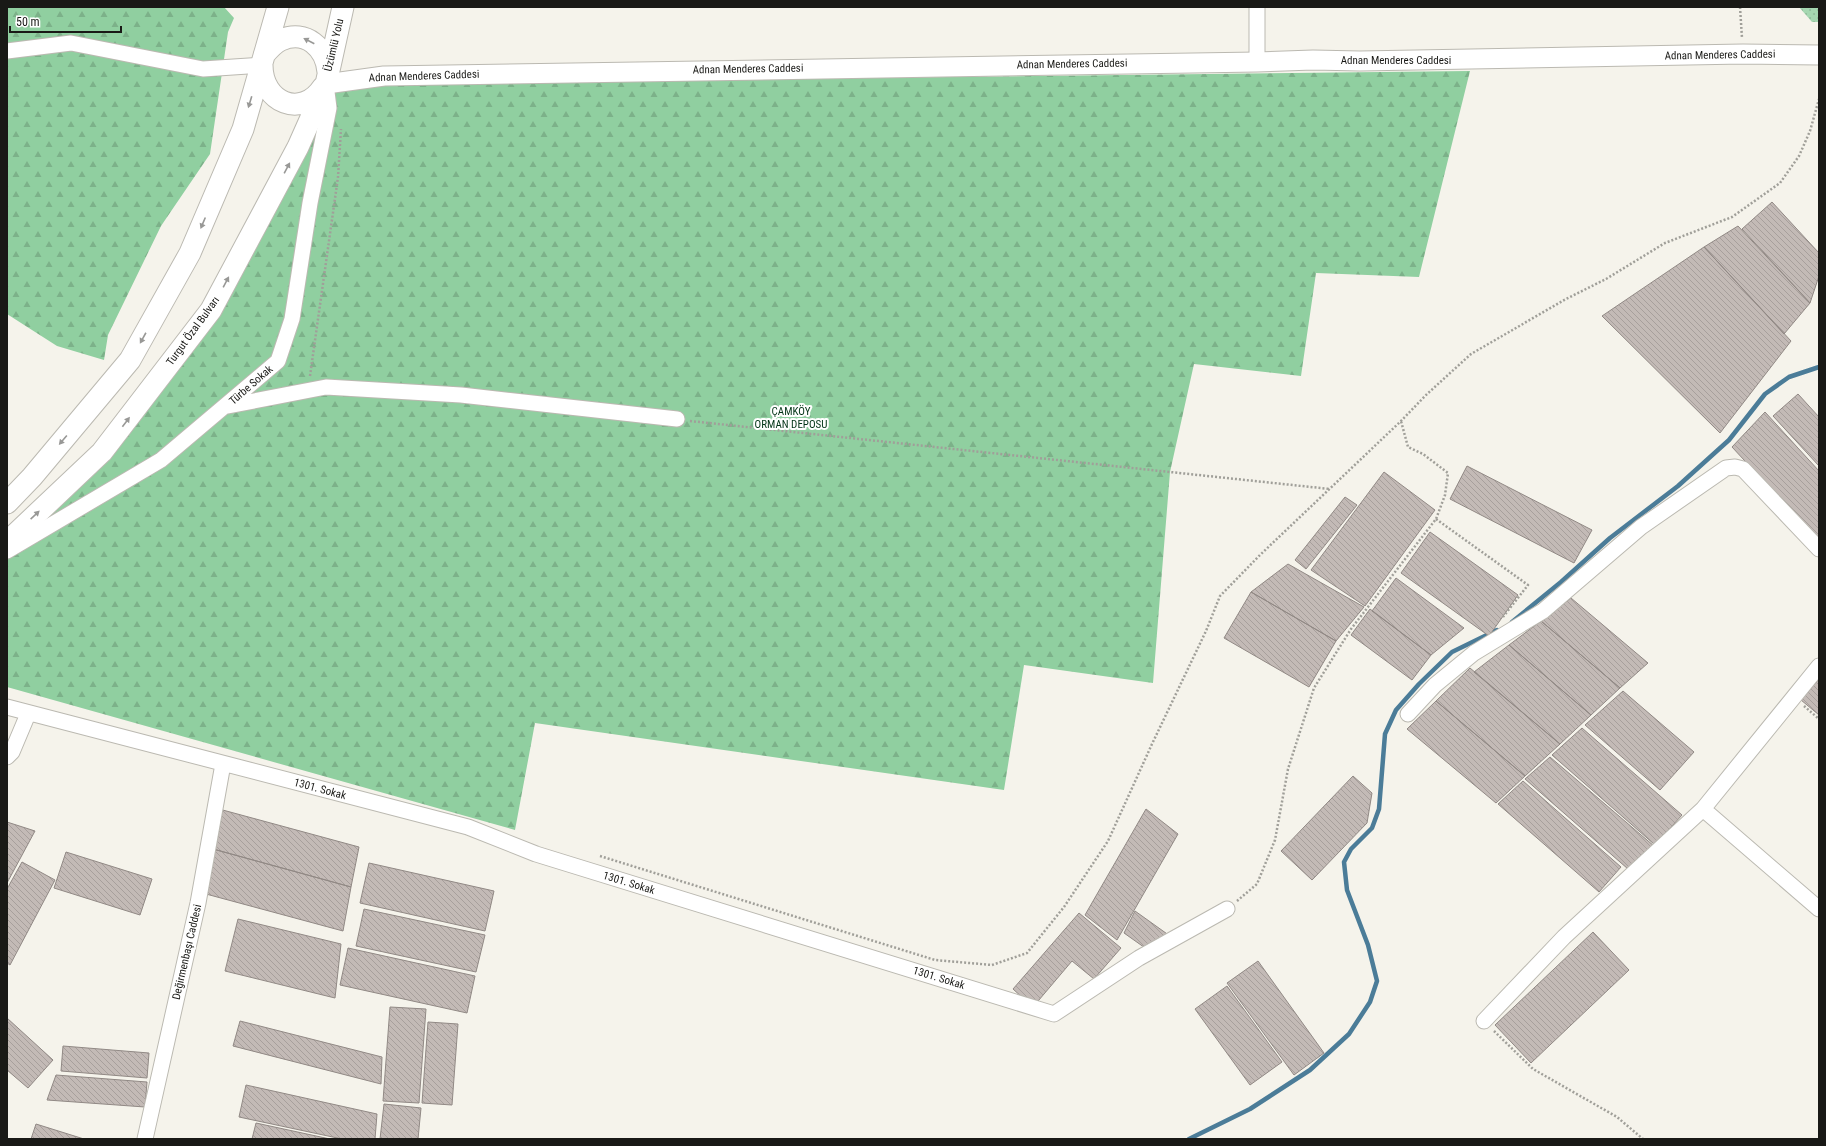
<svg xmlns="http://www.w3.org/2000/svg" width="1826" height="1146" font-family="'Roboto Condensed',sans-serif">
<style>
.grass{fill:url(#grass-dots)}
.forest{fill:url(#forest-firs)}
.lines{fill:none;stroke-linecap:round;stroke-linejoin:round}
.stream{stroke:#4b7c98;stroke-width:4.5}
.building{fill:url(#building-back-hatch);stroke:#918985}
.minor-casing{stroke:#bbb9b1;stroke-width:17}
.tertiary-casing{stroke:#bbb9b1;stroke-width:21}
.secondary-casing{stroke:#bbb9b1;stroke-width:23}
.path{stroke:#a09f99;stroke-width:2.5;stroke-dasharray:2 2;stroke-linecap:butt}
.minor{stroke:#fff;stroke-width:15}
.tertiary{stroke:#fff;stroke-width:19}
.secondary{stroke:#fff;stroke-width:21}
.oneway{fill:#989896}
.labels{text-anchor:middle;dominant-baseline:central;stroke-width:4;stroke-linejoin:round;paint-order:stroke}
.street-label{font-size:11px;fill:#191916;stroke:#fff}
.park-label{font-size:11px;fill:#013315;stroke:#fff}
</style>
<defs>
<pattern id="grass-dots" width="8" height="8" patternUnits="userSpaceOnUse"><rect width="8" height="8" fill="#a5d7b1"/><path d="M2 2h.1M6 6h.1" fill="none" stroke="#8db898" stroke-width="1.8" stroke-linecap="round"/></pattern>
<pattern id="forest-firs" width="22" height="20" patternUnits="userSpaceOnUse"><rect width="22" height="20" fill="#90cfa0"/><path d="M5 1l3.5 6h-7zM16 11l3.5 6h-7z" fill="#7cb189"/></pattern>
<pattern id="building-back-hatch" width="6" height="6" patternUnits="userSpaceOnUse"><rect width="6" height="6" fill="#c3bab6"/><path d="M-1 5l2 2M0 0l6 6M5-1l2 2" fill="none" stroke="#a79f9c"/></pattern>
</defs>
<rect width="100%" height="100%" fill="#f5f3eb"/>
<!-- grass -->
<path class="grass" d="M1799 7H1819V22H1812Z"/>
<!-- forest -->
<path class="forest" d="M7 7H224L234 18 228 32 210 154 161 226 108 335 104 360 57 346 7 314Z
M1470 71 1419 277 1316 273 1301 376 1194 364 1170 472 1153 683 1024 665 1004 790 535 723 515 830 7 687V538L184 362 326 84Z"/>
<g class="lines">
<!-- stream -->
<path class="stream" d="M1512 622 1561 582 1610 538 1678 486 1729 440 1765 394 1789 377 1819 367
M1189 1139 1250 1109 1310 1070 1349 1034 1370 1002 1377 981 1368 945 1347 890 1344 862 1351 849 1372 828 1379 809 1385 734 1396 710 1419 684 1452 652 1497 630"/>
</g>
<!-- building -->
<path class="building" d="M1772 202 1819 253V276L1810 303 1742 229Z
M1738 226 1810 303 1784 334 1704 247Z
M1704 247 1791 341 1720 433 1602 316Z
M1798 394 1819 417V466L1773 416Z
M1765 412 1819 471V541L1732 447Z
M1467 466 1592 530 1574 563 1450 499Z
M1384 472 1435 510 1365 606 1311 570Z
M1345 497 1357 505 1306 569 1295 560Z
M1430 532 1518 595 1489 636 1401 573Z
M1288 564 1364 607 1336 641 1251 592Z
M1396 578 1464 628 1431 655 1372 611Z
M1251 592 1336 641 1309 687 1224 638Z
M1571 598 1648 663 1620 688 1541 621Z
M1370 609 1431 655 1412 680 1351 635Z
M1541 621 1620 688 1591 715 1509 645Z
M1509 645 1591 715 1560 744 1474 672Z
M1470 668 1560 744 1525 776 1436 701Z
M1819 679V715L1801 700Z
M1623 691 1694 752 1660 790 1585 725Z
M1436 701 1525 776 1496 803 1407 729Z
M1582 728 1682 815 1655 845 1552 755Z
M1550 757 1654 846 1628 869 1525 779Z
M1353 776 1372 793 1367 823 1312 880 1281 851Z
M1523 781 1621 867 1599 892 1498 804Z
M219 809 359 847 351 887 213 849Z
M1146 809 1178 834 1117 940 1085 915Z
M7 822 35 831 7 883Z
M213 849 351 887 343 931 206 894Z
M66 852 152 879 140 915 54 888Z
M22 862 55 880 10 965 7 963V889Z
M369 863 494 891 485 931 360 903Z
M364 909 485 935 476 972 356 946Z
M1135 911 1170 936 1148 950 1124 933Z
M1079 913 1121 948 1094 979 1072 961 1033 1007 1013 989Z
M238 919 341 944 335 998 225 971Z
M1593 932 1629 970 1531 1063 1495 1025Z
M348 948 475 976 467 1013 340 985Z
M1258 961 1324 1053 1294 1075 1227 983Z
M1227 986 1282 1062 1250 1085 1195 1009Z
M390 1007 426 1009 419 1103 383 1101Z
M7 1018 53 1060 28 1088 7 1070Z
M240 1021 382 1057 381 1084 233 1046Z
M428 1022 458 1024 452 1105 422 1103Z
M63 1046 149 1053 147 1078 61 1071Z
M56 1075 147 1082 145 1107 47 1100Z
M246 1085 377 1114 375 1139H342L239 1117Z
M384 1104 421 1108 418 1139H380Z
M256 1123 330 1139H252Z
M36 1124 84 1139H31Z"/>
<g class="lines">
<defs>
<path id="minor" d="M1257 7V62
M7 51 71 43 203 69 262 65
M228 406 326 387 461 395 677 419
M7 551 161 460 278 361 292 319 310 203 329 108 326 84
M7 707 468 827 536 854 1054 1014 1139 958 1227 909
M1408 714 1435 685 1474 653 1543 611 1641 527 1726 468 1735 467 1743 469 1819 549
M7 757 12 752 28 714
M1703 809 1819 909
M1484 1021 1564 937 1703 809 1819 666
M145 1139 198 903 223 764"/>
<path id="tertiary" d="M326 84 384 76 1257 62 1313 60 1360 61 1743 54 1819 55"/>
<path id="secondary" d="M264 55C269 49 274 43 281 40 306 29 326 48 328 72
M262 65C262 103 302 119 323 87
M7 503 32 477 130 360 190 253 243 129 278 7
M7 542 102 452 211 310 298 147 326 84 343 7"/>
</defs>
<!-- minor casing -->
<use href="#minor" class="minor-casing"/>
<!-- tertiary casing -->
<use href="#tertiary" class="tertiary-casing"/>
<!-- secondary casing -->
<use href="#secondary" class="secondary-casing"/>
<!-- path -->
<path class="path" d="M1740 7 1742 38
M310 376 338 177 341 129
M690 421 1330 489
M1436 519 1528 585 1503 617
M1804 706 1819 719
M600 856 935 960 992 965 1027 953 1064 907 1108 841 1152 744 1206 631 1220 596 1260 555 1401 421 1426 395 1471 354 1566 299 1606 279 1665 243 1732 217 1780 183 1799 156 1810 131 1819 99
M1237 901 1257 884 1275 840 1288 769 1314 688 1351 629 1436 519 1445 495 1448 473 1423 454 1408 447 1401 421
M1494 1031 1533 1069 1617 1117 1643 1139"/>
<!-- minor -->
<use href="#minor" class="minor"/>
<!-- tertiary -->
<use href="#tertiary" class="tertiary"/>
<!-- secondary -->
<use href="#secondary" class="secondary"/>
</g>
<!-- one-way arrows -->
<defs><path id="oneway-solid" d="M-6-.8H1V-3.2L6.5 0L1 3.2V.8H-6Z"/></defs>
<g class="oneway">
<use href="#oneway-solid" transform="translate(309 41) rotate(-153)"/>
<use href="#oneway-solid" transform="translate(250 102) rotate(107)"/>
<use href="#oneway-solid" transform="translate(287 168) rotate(-62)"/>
<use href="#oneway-solid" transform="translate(203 223) rotate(113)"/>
<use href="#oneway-solid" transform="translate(226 282) rotate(-62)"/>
<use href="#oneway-solid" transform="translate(143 338) rotate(119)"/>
<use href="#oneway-solid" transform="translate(126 422) rotate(-53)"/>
<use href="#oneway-solid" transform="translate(63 440) rotate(130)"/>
<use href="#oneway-solid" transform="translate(35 515) rotate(-43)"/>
</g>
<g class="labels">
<!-- street labels -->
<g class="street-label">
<text transform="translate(334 45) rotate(-77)">Üzümlü Yolu</text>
<text transform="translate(1720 55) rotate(-1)">Adnan Menderes Caddesi</text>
<text x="1396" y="60">Adnan Menderes Caddesi</text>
<text transform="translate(1072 64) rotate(-1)">Adnan Menderes Caddesi</text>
<text transform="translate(748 69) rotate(-1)">Adnan Menderes Caddesi</text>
<text transform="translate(424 76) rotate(-2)">Adnan Menderes Caddesi</text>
<text transform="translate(193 331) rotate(-54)">Turgut Özal Bulvarı</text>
<text transform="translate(251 385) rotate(-41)">Türbe Sokak</text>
<text transform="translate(320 789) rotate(15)">1301. Sokak</text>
<text transform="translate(629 883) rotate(17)">1301. Sokak</text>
<text transform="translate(187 952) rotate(-77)">Değirmenbaşı Caddesi</text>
<text transform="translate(939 978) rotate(17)">1301. Sokak</text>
</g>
<!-- park labels -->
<g class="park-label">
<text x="791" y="411">ÇAMKÖY<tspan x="791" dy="13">ORMAN DEPOSU</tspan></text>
</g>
</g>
<!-- border -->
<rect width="1826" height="1146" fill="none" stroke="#191916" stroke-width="16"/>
<!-- scale -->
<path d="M10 26v6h111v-6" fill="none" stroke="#191916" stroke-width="2"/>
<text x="16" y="26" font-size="12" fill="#191916" stroke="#ffffff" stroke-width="3" paint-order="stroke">50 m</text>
</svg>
